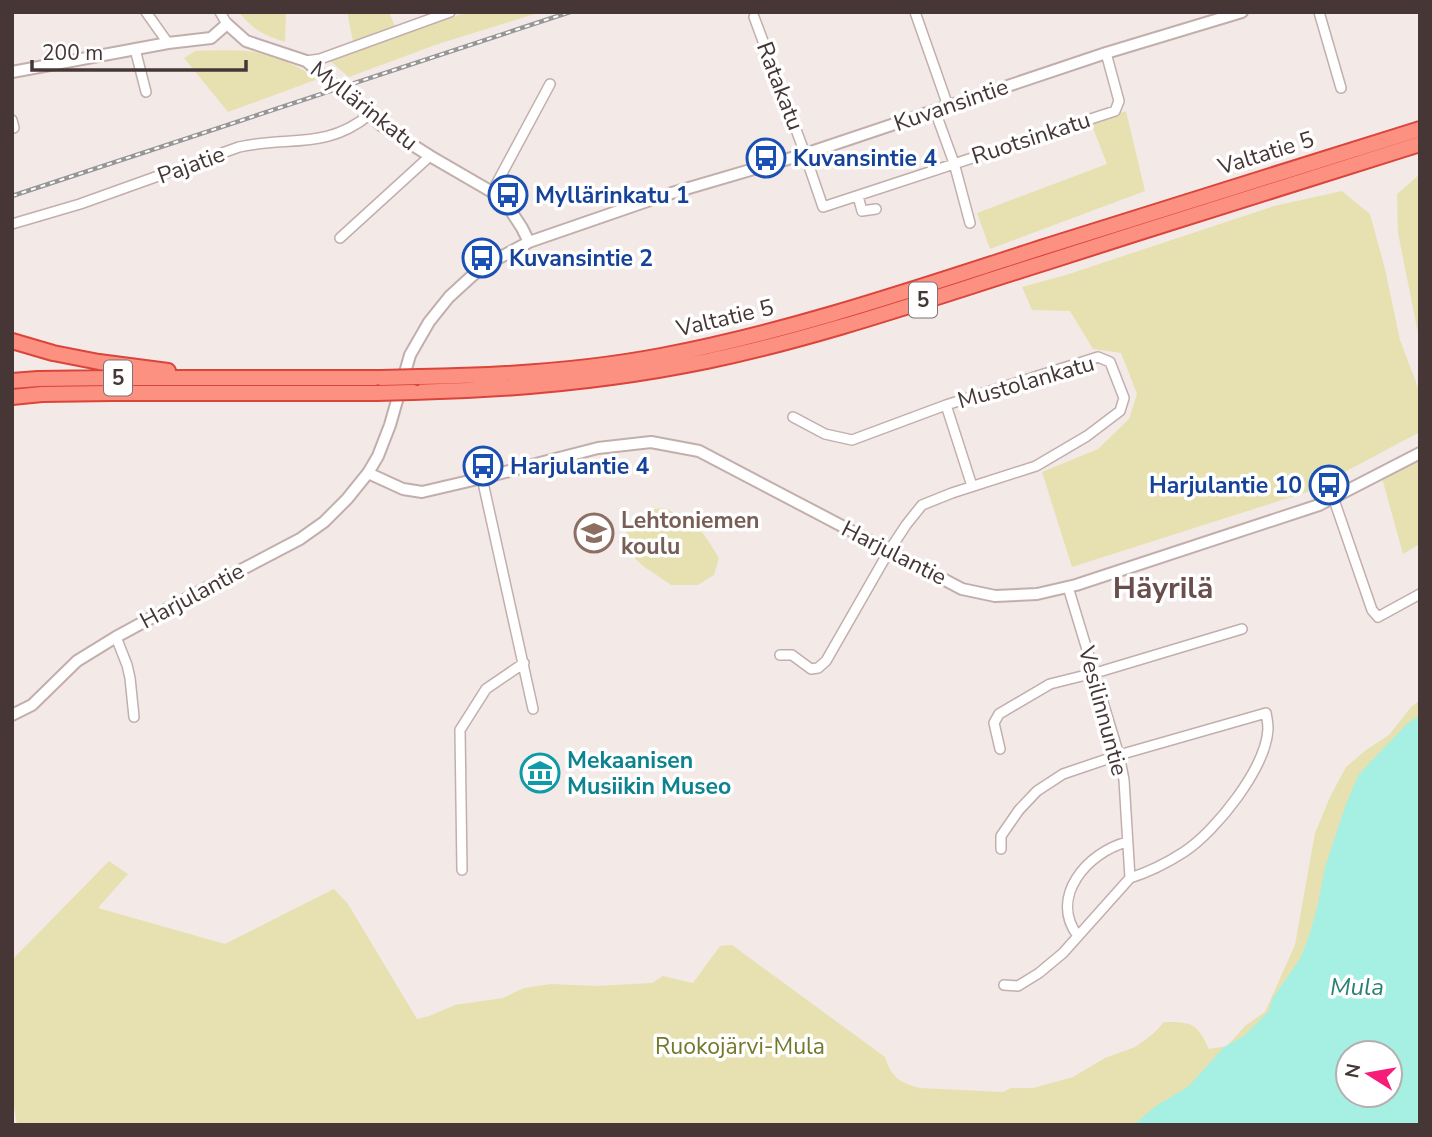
<svg xmlns="http://www.w3.org/2000/svg" width="1432" height="1137" font-family="'Nunito Sans',sans-serif">
<style>
.green{fill:#e7e1b1;fill-rule:evenodd}
.water{fill:#a5efe3;fill-rule:evenodd}
.lines{fill:none;stroke-linecap:round;stroke-linejoin:round}
.minor-casing{stroke:#c2afad;stroke-width:12}
.tertiary-casing{stroke:#c2afad;stroke-width:14}
.trunk-casing{stroke:#db443a;stroke-width:18}
.minor{stroke:#fff;stroke-width:9}
.tertiary{stroke:#fff;stroke-width:10}
.trunk{stroke:#fc9081;stroke-width:14}
.rail-casing{stroke:#969696;stroke-width:4.5}
.rail{stroke:#fff;stroke-width:2;stroke-dasharray:5;stroke-linecap:butt}
.trunk-bridge-casing{stroke:#db443a;stroke-width:18;stroke-linecap:butt}
.trunk-bridge{stroke:#fc9081;stroke-width:14}
.labels{text-anchor:middle;dominant-baseline:central;stroke-width:7;stroke-linejoin:round;paint-order:stroke}
.shield{fill:#fff;stroke:#7e7372;stroke-width:2}
.shield-label{font-size:21px;font-weight:bold;fill:#463736}
.street-label{font-size:23px;fill:#463736;stroke:#fff}
.transit-label{font-size:23px;font-weight:bold;fill:#164399;stroke:#fff;text-anchor:start}
.education-label{font-size:23px;font-weight:bold;fill:#785e54;stroke:#fff;text-anchor:start}
.culture-label{font-size:23px;font-weight:bold;fill:#0d838f;stroke:#fff;text-anchor:start}
.park-label{font-size:23px;fill:#74782a;stroke:#fff}
.water-label{font-size:24px;font-style:italic;fill:#278174;stroke:#fff}
.district-label{font-size:30px;font-weight:bold;fill:#694e4e;stroke:#fff}
</style>
<rect width="100%" height="100%" fill="#f3e9e7"/>
<!-- green -->
<path class="green" d="M239 12H287L286 14 285 42C264 35 253 30 239 12Z
M347 12H389L395 26 353 41Z
M467 12H541L438 44 349 77 330 61Z
M195 51C218 51 245 48 268 55 286 60 302 69 318 79L228 112 184 58Z
M1126 111 1145 191 990 249 977 213 1107 164 1091 123Z
M1420 174V343L1398 233 1397 194Z
M1342 191 1370 214 1385 269 1400 340 1416 382 1420 395V432L1307 492 1072 567 1042 472 1098 449 1129 419 1137 394 1121 353 1093 349 1070 311 1032 310 1022 287 1066 275 1274 206Z
M1420 460V544L1403 554 1382 478Z
M664 508C697 522 701 528 719 558L714 575 698 585H671L643 566 618 542 646 510Z
M1420 700V1125H17L12 1093V960L109 861 128 874 98 908 225 944 334 889 348 904 417 1019 429 1016 455 1005 503 998 524 988 551 984 596 986 652 983 663 976 693 983 720 946 732 945 885 1057C891 1077 900 1083 920 1088L1003 1092 1011 1088H1033L1073 1077 1105 1058 1135 1047 1153 1034 1164 1022C1192 1022 1197 1023 1209 1049L1227 1046 1245 1026 1265 1012 1295 945 1315 833 1330 797 1346 767 1366 750 1389 735 1411 707ZM1348 1053H1390V1095H1348Z"/>
<!-- water -->
<path class="water" d="M1420 715V1125H1133L1156 1106 1189 1086 1224 1047 1244 1036 1269 1011 1272 999 1300 959 1309 936 1318 904 1325 867 1346 804 1359 774 1407 724ZM1348 1053H1390V1095H1348Z"/>
<g class="lines">
<defs>
<path id="minor" d="M146 12 168 43
M220 12 227 24
M915 12 948 106
M1319 12 1341 88
M754 17 801 143 823 207 1115 111 1119 101 1106 53
M135 49 146 92
M306 61 320 59 450 12
M935 111 954 163 970 223
M12 120 14 128
M492 192 550 84
M858 196 862 211 876 209
M12 224 80 204 239 147C288 136 326 150 369 115
M340 238 430 156
M946 405 972 486
M482 478 533 709
M1333 497 1372 610 1378 617 1420 594
M116 637 127 665 130 678 134 717
M780 655H792L811 669 818 668 826 661 889 551 906 525 922 505 952 493 1036 466 1087 436 1120 411 1124 398 1110 362 1098 357 946 405 852 440 825 434 793 417
M1000 749 994 723 999 714 1050 684 1102 671 1242 629
M1001 849V836L1019 810 1037 791 1063 774 1119 755 1266 713C1267 718 1268 724 1268 729 1266 768 1216 831 1184 852 1167 863 1149 872 1130 878
M462 870 460 730 486 689 524 663
M1078 936C1048 897 1088 852 1127 842
M1004 985 1018 986 1039 973 1063 953 1130 878 1124 780 1119 755 1068 587"/>
<path id="tertiary" d="M12 72 168 43 211 38 227 24 246 41 306 61 381 125 430 156 492 192 509 208 522 228 529 242
M368 473 403 489 422 492 482 478 598 448 651 442 699 451 962 589 995 596 1037 594 1076 585 1319 505 1420 453
M12 715 32 705 77 661 116 637 199 592 300 539 324 522 347 499 368 473 378 456 390 425 410 355 429 322 449 297 473 275 495 260 529 242 665 195 805 154 1106 53 1242 12"/>
<path id="trunk" d="M12 341 53 353 99 362 168 371
M419 377C500 376 582 371 661 356 793 331 920 287 1047 246 1171 207 1296 168 1420 129
M12 381 38 379 110 378H381
M413 392C512 390 610 381 707 361 822 337 935 297 1047 262 1171 222 1295 183 1420 144
M12 397 42 394 112 393H377"/>
</defs>
<!-- minor casing -->
<use href="#minor" class="minor-casing"/>
<!-- tertiary casing -->
<use href="#tertiary" class="tertiary-casing"/>
<!-- trunk casing -->
<use href="#trunk" class="trunk-casing"/>
<!-- minor -->
<use href="#minor" class="minor"/>
<!-- tertiary -->
<use href="#tertiary" class="tertiary"/>
<!-- trunk -->
<use href="#trunk" class="trunk"/>
<defs>
<path id="rail" d="M12 196 570 12"/>
</defs>
<!-- rail casing -->
<use href="#rail" class="rail-casing"/>
<!-- rail -->
<use href="#rail" class="rail"/>
<defs>
<path id="trunk-bridge" d="M381 378 419 377
M377 393 413 392"/>
</defs>
<!-- trunk-bridge casing -->
<use href="#trunk-bridge" class="trunk-bridge-casing"/>
<!-- trunk-bridge -->
<use href="#trunk-bridge" class="trunk-bridge"/>
</g>
<!-- icons -->
<defs>
<symbol id="bus-ring" viewBox="-11 -11 22 22"><circle r="9.5" fill="#fff" stroke="#1a4fb4" stroke-width="1.5"/><path d="M-5-6H5V4H4V6H2V4H-2V6H-4V4H-5ZM-3.5-4V0h7V-4ZM-3.5 1.2v1.5H-2V1.2ZM2 1.2v1.5H3.5V1.2Z" fill="#1a4fb4"/></symbol>
<symbol id="school-ring" viewBox="-11 -11 22 22"><circle r="9.5" fill="#fff" stroke="#8d6e63" stroke-width="1.5"/><path d="M0-5L7-2L0 1L-7-2ZM-4 1L0 2.5L4 1V4Q0 6-4 4Z" fill="#8d6e63"/></symbol>
<symbol id="museum-ring" viewBox="-11 -11 22 22"><circle r="9.5" fill="#fff" stroke="#0f9aa8" stroke-width="1.5"/><path d="M0-6L6-3V-2H-6V-3ZM-5-1h2V3h-2ZM-1-1h2V3h-2ZM3-1h2V3H3ZM-6 4H6V6H-6Z" fill="#0f9aa8"/></symbol>
</defs>
<g fill-rule="evenodd">
<use href="#bus-ring" x="744" y="136" width="44" height="44"/>
<use href="#bus-ring" x="486" y="173" width="44" height="44"/>
<use href="#bus-ring" x="460" y="236" width="44" height="44"/>
<use href="#bus-ring" x="461" y="444" width="44" height="44"/>
<use href="#bus-ring" x="1307" y="463" width="44" height="44"/>
<use href="#school-ring" x="572" y="511" width="44" height="44"/>
<use href="#museum-ring" x="518" y="751" width="44" height="44"/>
</g>
<g class="labels">
<!-- shield labels -->
<g class="shield">
<rect x="909" y="282.5" width="28" height="35" rx="5"/>
<rect x="104" y="360.5" width="28" height="35" rx="5"/>
</g>
<g class="shield-label">
<text x="923" y="300">5</text>
<text x="118" y="378">5</text>
</g>
<!-- street labels -->
<g class="street-label">
<text transform="translate(780 86) rotate(69)">Ratakatu</text>
<text transform="translate(951 105) rotate(-19)">Kuvansintie</text>
<text transform="translate(364 106) rotate(38)">Myllärinkatu</text>
<text transform="translate(1031 138) rotate(-18)">Ruotsinkatu</text>
<text transform="translate(1266 153) rotate(-17)">Valtatie 5</text>
<text transform="translate(191 165) rotate(-20)">Pajatie</text>
<text transform="translate(725 318) rotate(-13)">Valtatie 5</text>
<text transform="translate(1026 382) rotate(-16)">Mustolankatu</text>
<text transform="translate(894 553) rotate(27)">Harjulantie</text>
<text transform="translate(192 596) rotate(-28)">Harjulantie</text>
<text transform="translate(1103 711) rotate(75)">Vesilinnuntie</text>
</g>
<!-- transit labels -->
<g class="transit-label">
<text x="793" y="158">Kuvansintie 4</text>
<text x="535" y="195">Myllärinkatu 1</text>
<text x="509" y="258">Kuvansintie 2</text>
<text x="510" y="466">Harjulantie 4</text>
<text x="1302" y="485" text-anchor="end">Harjulantie 10</text>
</g>
<!-- education labels -->
<g class="education-label">
<text x="621" y="520">Lehtoniemen<tspan x="621" dy="26">koulu</tspan></text>
</g>
<!-- culture labels -->
<g class="culture-label">
<text x="567" y="760">Mekaanisen<tspan x="567" dy="26">Musiikin Museo</tspan></text>
</g>
<!-- park labels -->
<g class="park-label">
<text x="740" y="1046">Ruokojärvi-Mula</text>
</g>
<!-- water labels -->
<g class="water-label">
<text x="1357" y="987">Mula</text>
</g>
<!-- district labels -->
<g class="district-label">
<text x="1163" y="588">Häyrilä</text>
</g>
</g>
<!-- border -->
<rect width="1432" height="1137" fill="none" stroke="#463736" stroke-width="28"/>
<!-- north arrow -->
<g transform="translate(1369 1074) rotate(281)"><circle r="33" fill="#ffffff" stroke="#b5afaf" stroke-width="2"/>
<path d="M0-5L12 26L0 18L-12 26Z" fill="#f61c77"/>
<text y="-10" font-size="19" font-weight="bold" text-anchor="middle" fill="#463736">N</text>
</g>
<!-- scale -->
<path d="M32 60v10h214v-10" fill="none" stroke="#463736" stroke-width="3.5"/>
<text x="42" y="60" font-size="21" fill="#463736" stroke="#ffffff" stroke-width="5" paint-order="stroke">200 m</text>
</svg>
